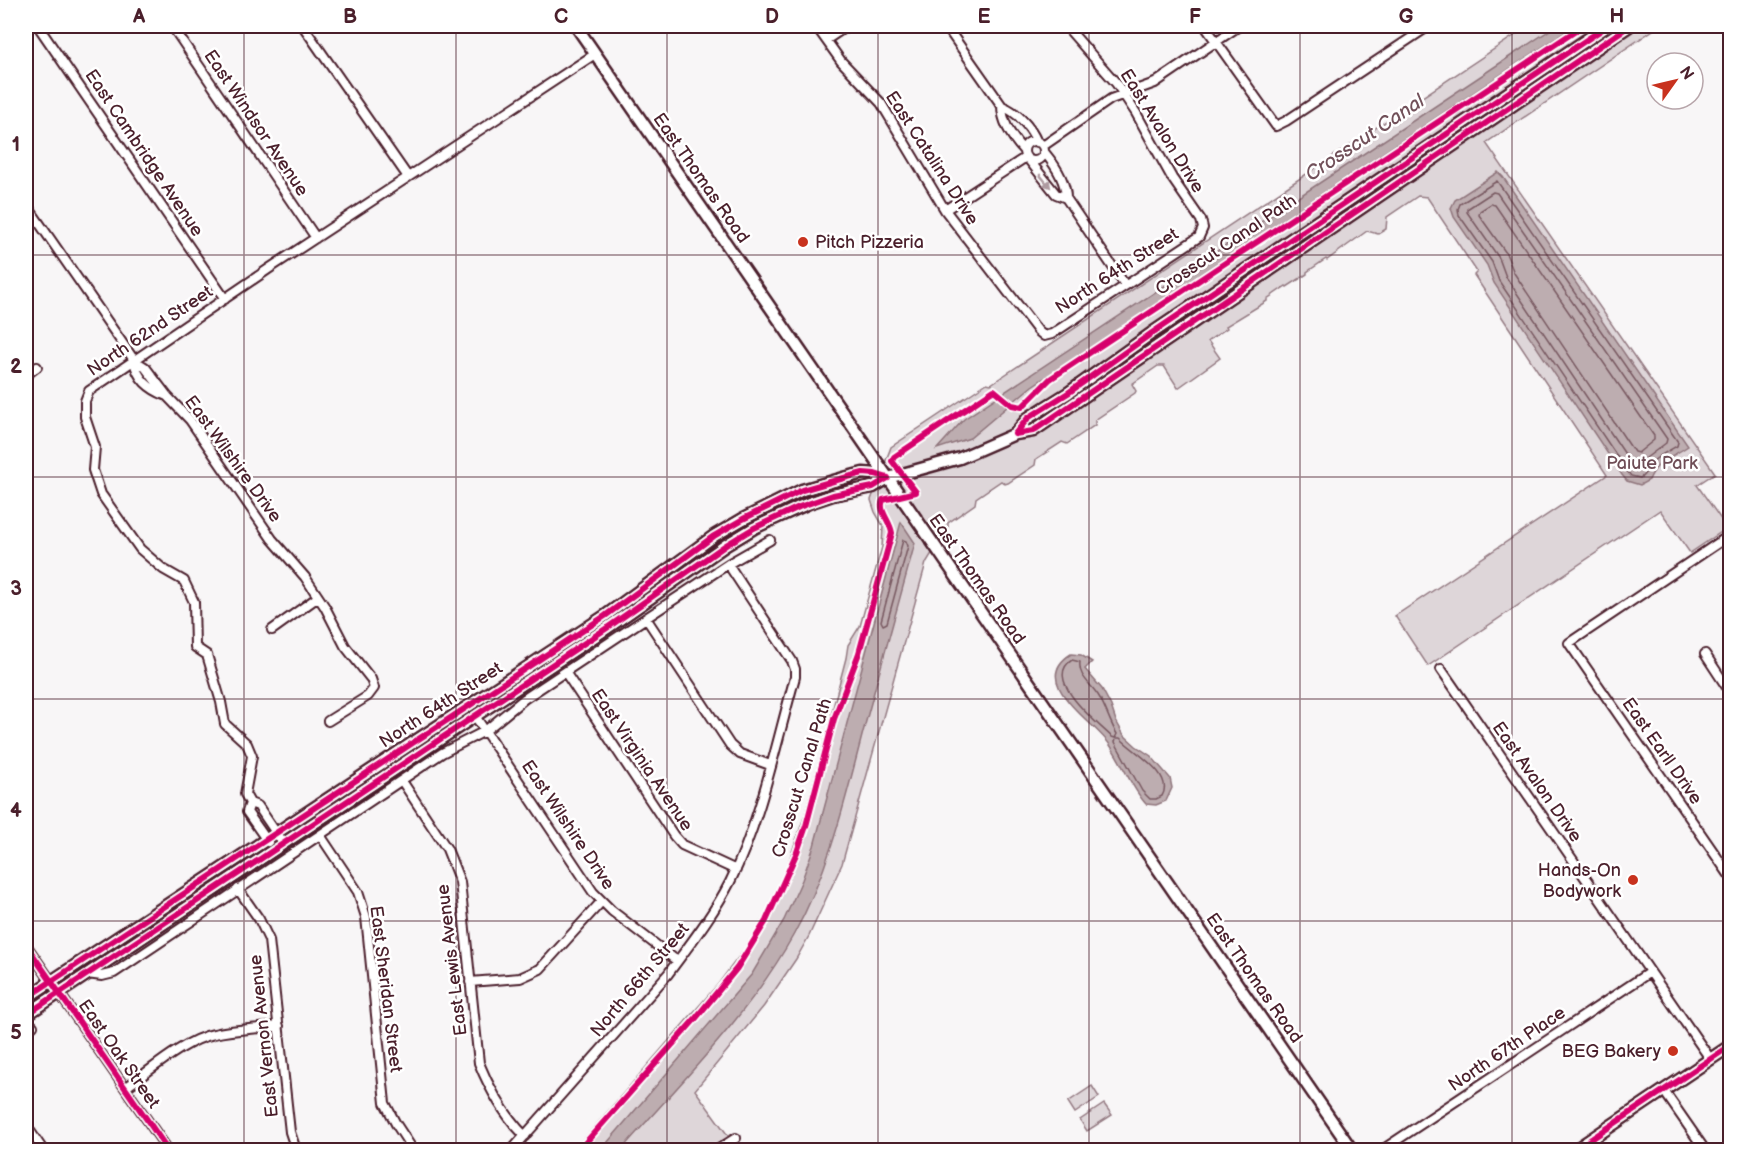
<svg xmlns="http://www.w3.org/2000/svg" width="1756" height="1176" font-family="'Balsamiq Sans',sans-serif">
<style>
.green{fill:#ded6d9;stroke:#947a82;stroke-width:1.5}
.water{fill:#bdadb0;stroke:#8f747b;stroke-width:1.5}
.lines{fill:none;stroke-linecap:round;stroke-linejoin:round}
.shore{stroke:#785860;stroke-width:1.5}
.minor-casing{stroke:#4a1f2b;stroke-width:12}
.major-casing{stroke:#4a1f2b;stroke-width:15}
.minor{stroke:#fff;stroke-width:8}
.major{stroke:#fff;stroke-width:10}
.cycleway-casing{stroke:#fff;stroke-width:10}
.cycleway{stroke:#d6006c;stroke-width:6}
.oneway{fill:#ae9aa0}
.grid{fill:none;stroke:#4a1f2b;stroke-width:1.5;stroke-opacity:0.55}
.poi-dot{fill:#c8321e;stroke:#fff;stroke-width:2}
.labels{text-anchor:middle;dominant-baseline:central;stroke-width:5;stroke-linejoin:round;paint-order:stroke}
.street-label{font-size:18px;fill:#4a1f2b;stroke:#fff}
.poi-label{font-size:18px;fill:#4a1f2b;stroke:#fff;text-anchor:end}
.park-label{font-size:18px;fill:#6f4d56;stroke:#fff}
.water-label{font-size:20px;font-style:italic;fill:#72515a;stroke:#fff}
.neatline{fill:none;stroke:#4a1f2b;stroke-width:2}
.grid-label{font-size:20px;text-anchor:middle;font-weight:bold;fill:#4a1f2b}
</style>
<rect width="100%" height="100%" fill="#f8f6f7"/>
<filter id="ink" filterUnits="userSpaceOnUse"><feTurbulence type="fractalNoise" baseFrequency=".0167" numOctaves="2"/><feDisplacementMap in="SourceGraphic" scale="12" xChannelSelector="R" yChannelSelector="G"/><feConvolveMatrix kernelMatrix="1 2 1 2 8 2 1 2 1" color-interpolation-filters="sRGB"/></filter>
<g filter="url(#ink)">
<!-- green -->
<path class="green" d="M1529 26H1659L1486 143 1715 473 1697 485 1727 528 1690 553 1660 510 1428 666 1395 616 1607 475 1474 275 1477 272 1427 197 1418 196 1387 217 1386 229 1378 234 1367 231 1327 260 1326 259 1307 272V274L1287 287 1286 286 1267 299V301L1226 326 1227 328 1208 341 1220 358 1178 388 1164 366H1158L1132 384 1136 391 1135 393 1095 420V425L1067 444 1062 442 1036 459 1035 465 1008 483 1005 484 1001 481 976 498 975 504 948 523V527L926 563 842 864 809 936 796 959 764 1006 695 1090 729 1137 736 1138 717 1150H574L718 984 743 951 765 915 788 863 805 814 846 658 848 645 860 626 882 547 883 526 875 512 871 500 891 447 987 383 991 384Z
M1092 1086 1099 1097 1075 1113 1068 1102Z
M1104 1104 1112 1115 1087 1131 1080 1120Z"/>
<!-- water -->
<path class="water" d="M1556 26H1574L1032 386 970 438 937 449 964 419Z
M1498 172 1503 177 1688 446C1671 458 1658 459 1649 480L1640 485 1627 481 1622 475 1494 283 1487 265 1454 217 1451 208 1455 200Z
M901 522 915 543C898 606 880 669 863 732 845 801 829 871 794 934 749 1015 682 1081 621 1150H601L752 974 784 920 802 880 814 846Z
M1071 654 1081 655 1092 662 1085 669 1102 689 1111 706 1116 721 1124 735 1136 746 1151 756 1170 778 1172 788 1166 801 1156 805 1146 804C1131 787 1123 764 1110 745 1094 721 1027 682 1071 654Z"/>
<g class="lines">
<!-- shore -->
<path class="shore" d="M1497 181 1678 442 1677 446C1668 451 1660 455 1652 462 1647 467 1647 474 1640 478L1631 476 1627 471 1499 281 1492 262 1459 215 1458 209 1460 204Z
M1493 192 1497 193 1667 439 1666 443 1646 458 1638 469 1633 466 1506 277 1499 258 1467 212V209Z
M1491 204 1495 205 1654 436V440L1638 453 1634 452 1514 273 1506 253 1479 215 1480 211Z
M903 540 906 541 908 546 887 623 883 625 881 621Z
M1072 660 1080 662C1078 676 1090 683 1098 695 1106 707 1109 721 1117 734L1115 738 1112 737C1097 723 1042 679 1072 660Z
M1116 738H1120C1133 752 1175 774 1162 796L1156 799H1150L1142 791 1115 742Z"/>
<defs>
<path id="minor" d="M38 26 225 299
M172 26 316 238
M303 26 408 177
M816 26 841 61 881 103 945 210 1038 331 1044 336 1052 334 1199 237 1203 228 1201 220 1172 178 1136 113 1116 83 1066 26
M941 26 948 29 1002 106C1002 122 1013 139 1024 151
M1205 26 1276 126 1286 121 1429 26
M826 40 847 26
M1002 106C1017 112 1030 126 1037 142
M1024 151a10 10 0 1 1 20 0a10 10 0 1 1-20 0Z
M1043 146 1111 99 1155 83 1239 26
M1045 153C1055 165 1066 181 1066 198L1125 285
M1029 160 1056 194 1066 198
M26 204 134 360 145 367 167 396 190 420 272 539 305 577 325 607 345 646 371 679 374 688 368 696 328 721
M945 210 1026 157
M134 360C137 379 149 389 167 396
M26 375 37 367
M1730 535 1569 643 1730 876
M646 618 730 745 740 754 770 765
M272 630 318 597
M1705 654 1730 692
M1441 669 1711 1060
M565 672 674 836 682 845 736 870
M475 716 593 892 612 911 677 961
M402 781 447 849 460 882 479 1063C490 1090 504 1115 525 1136
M250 803 247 812 268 842
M320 835 358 892 366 917 385 1103 396 1124 413 1150
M283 843 258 806 250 803 245 794 252 756 247 744 225 724 221 702 207 655 195 647 194 602 184 581 163 569 140 549 101 494 93 470 95 447 85 417V401L89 391 270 268 595 54
M238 889 259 919 269 940 290 1132 296 1150
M26 945 168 1150
M87 974 102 976 114 973 442 753 485 731 524 699 646 618 728 564 770 540
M470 982 520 978 540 969 601 902
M26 1031 33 1026
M125 1088C150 1071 184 1040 214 1034 235 1029 258 1029 279 1026
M1664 1091 1705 1150
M26 1125 43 1150
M512 1150 668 974C690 944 713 915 730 882 761 820 776 744 795 677V669L792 661 728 564
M717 1150 736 1138
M1382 1150 1650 972"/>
<path id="major" d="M576 26 1352 1150
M1015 434 1028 418 1068 393 1152 333 1607 26
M26 998 605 616 714 536 743 519 802 490 844 478 863 473 875 474 887 478
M26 1015 607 628 726 545 754 528 809 503 833 495 873 487 888 478 960 458 1015 434 1033 431 1629 26
M1575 1150 1730 1046"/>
</defs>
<!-- minor casing -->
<use href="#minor" class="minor-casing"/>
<!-- major casing -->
<use href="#major" class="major-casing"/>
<!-- minor -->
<use href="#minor" class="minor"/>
<!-- major -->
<use href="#major" class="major"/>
<defs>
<path id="cycleway" d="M1015 434 1033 431 1629 26
M1015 434 1028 418 1068 393 1152 333 1607 26
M26 945 168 1150
M26 998 605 616 714 536 743 519 802 490 844 478 863 473 875 474 888 478
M26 1015 607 628 726 545 754 528 799 507 833 495 873 487 888 478
M579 1150 696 1018 737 968 766 921 797 852 806 826 834 719 859 653 892 533C890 520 878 511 883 500L916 492 892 461 894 457 994 390 1012 405 1022 407 1050 379 1583 26
M1575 1150 1730 1046"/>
</defs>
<!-- cycleway casing -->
<use href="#cycleway" class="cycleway-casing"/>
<!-- cycleway -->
<use href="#cycleway" class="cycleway"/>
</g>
<!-- one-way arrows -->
<defs><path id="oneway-solid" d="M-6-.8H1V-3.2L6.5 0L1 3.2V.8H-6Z" transform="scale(1.5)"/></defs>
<use class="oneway" href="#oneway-solid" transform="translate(1045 181) rotate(50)"/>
</g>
<!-- grid -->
<path class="grid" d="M244 26V1150M456 26V1150M667 26V1150M878 26V1150M1089 26V1150M1300 26V1150M1512 26V1150M26 255H1730M26 477H1730M26 699H1730M26 921H1730"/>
<!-- markers -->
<g class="poi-dot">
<circle cx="803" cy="242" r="6"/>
<circle cx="1633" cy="880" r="6"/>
<circle cx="1673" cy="1051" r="6"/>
</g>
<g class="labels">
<!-- street labels -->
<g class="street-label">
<text transform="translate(256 123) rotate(56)">East Windsor Avenue</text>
<text transform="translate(1162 131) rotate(58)">East Avalon Drive</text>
<text transform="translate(144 153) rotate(56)">East Cambridge Avenue</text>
<text transform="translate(932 158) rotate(57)">East Catalina Drive</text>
<text transform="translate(701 178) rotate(55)">East Thomas Road</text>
<text transform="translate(1226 245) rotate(-34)">Crosscut Canal Path</text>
<text transform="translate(1117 271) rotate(-33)">North 64th Street</text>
<text transform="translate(150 331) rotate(-34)">North 62nd Street</text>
<text transform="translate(233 459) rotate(54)">East Wilshire Drive</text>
<text transform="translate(977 579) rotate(55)">East Thomas Road</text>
<text transform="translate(441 705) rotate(-33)">North 64th Street</text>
<text transform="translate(1662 751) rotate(55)">East Earll Drive</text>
<text transform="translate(642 760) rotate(56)">East Virginia Avenue</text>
<text transform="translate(802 778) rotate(-73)">Crosscut Canal Path</text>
<text transform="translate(1537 782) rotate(55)">East Avalon Drive</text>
<text transform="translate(568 825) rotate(56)">East Wilshire Drive</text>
<text transform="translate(452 960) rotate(-97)">East Lewis Avenue</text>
<text transform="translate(1254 978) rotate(55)">East Thomas Road</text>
<text transform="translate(640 980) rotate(-50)">North 66th Street</text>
<text transform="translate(386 989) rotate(83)">East Sheridan Street</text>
<text transform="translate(264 1036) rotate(-96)">East Vernon Avenue</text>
<text transform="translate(1507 1049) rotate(-34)">North 67th Place</text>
<text transform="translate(119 1054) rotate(55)">East Oak Street</text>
</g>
<!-- poi labels -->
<g class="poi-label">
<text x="815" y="242" text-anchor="start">Pitch Pizzeria</text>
<text x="1621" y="870">Hands-On<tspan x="1621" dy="21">Bodywork</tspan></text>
<text x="1661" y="1051">BEG Bakery</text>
</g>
<!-- park labels -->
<g class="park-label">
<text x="1652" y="463">Paiute Park</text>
</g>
<!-- water labels -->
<g class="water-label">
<text transform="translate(1365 138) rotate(-34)">Crosscut Canal</text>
</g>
</g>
<!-- margin -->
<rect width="1756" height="1176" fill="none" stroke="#fff" stroke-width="66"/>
<!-- north arrow -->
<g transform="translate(1675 81) rotate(56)"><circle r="28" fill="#ffffff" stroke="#b7a5aa" stroke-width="1.5"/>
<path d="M0-4.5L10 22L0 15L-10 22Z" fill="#c8321e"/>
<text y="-9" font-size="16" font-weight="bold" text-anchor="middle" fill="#4a1f2b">N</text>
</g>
<rect x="33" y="33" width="1690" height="1110" class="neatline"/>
<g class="grid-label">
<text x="139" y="23">A</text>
<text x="350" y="23">B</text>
<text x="561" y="23">C</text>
<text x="772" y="23">D</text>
<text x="984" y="23">E</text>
<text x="1195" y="23">F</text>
<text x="1406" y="23">G</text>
<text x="1617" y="23">H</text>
<text x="16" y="151">1</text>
<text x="16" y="373">2</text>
<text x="16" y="595">3</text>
<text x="16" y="817">4</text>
<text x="16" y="1039">5</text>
</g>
</svg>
